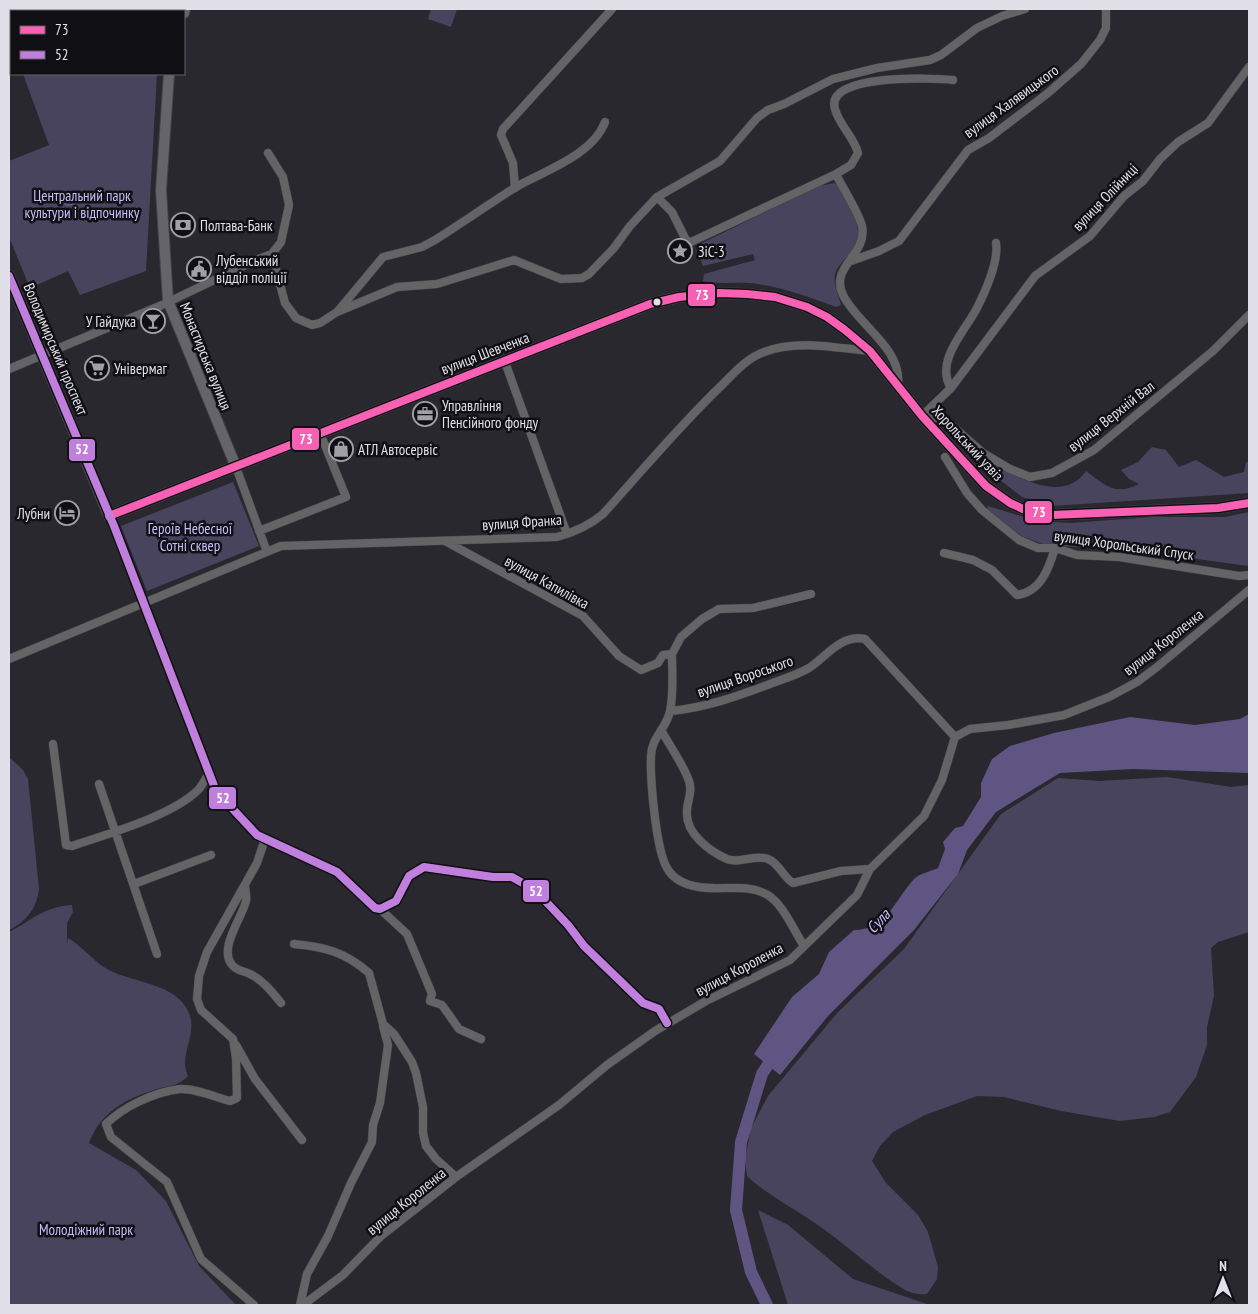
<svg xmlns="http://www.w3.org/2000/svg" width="1258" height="1314" font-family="'PT Sans Narrow',sans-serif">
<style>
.green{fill:#48445e}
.water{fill:#5e5582}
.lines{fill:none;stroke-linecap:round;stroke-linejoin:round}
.river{stroke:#5e5582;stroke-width:12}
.minor-casing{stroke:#444347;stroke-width:9}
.major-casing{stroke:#444347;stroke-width:12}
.minor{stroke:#646467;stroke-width:8}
.major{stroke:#65646a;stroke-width:10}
.bus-1-casing{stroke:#100f14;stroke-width:11}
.bus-2-casing{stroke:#100f14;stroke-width:11}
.bus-1{stroke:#f860b3;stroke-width:8}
.bus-2{stroke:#c07fdc;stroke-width:8}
.bus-dot{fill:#e1e0e8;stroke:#100f14;stroke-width:2}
.labels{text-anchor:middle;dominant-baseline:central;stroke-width:5;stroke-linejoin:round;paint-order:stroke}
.street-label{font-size:15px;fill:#e1e0e8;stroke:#100f14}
.park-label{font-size:15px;fill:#c8bdfa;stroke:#100f14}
.poi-label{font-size:15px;fill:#e1e0e8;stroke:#100f14;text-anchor:start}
.water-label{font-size:16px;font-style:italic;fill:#cabffc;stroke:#100f14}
.line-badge{stroke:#100f14;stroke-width:2}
.badge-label{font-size:14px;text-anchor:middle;font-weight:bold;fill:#fff}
</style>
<rect width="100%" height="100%" fill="#29282e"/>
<!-- green -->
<path class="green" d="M9 9H144L143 11H11V43L9 37Z
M431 9H457L451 27 428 19Z
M23 74H157L146 271 80 295 68 271 30 288 9 237V161L49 145Z
M835 183C847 194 863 227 857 243 852 255 838 262 835 275 833 284 839 296 841 305L836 307C810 297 785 288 758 284 740 281 721 285 703 281L704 274 755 260 753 254 703 266 696 246 819 186Z
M1152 447 1166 450 1179 467 1196 460 1224 477 1244 472 1246 462H1249V493L1052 506 1022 497 995 476 979 458 983 457C1011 473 1061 507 1086 471 1106 486 1115 496 1139 484L1129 479 1121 470 1138 462Z
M233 482 259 546 147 591 121 526Z
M988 506 1037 521 1070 523 1153 517H1225L1249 512V566L1137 551 1046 545 1021 536 987 509Z
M9 757 23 770 28 779 39 889C37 908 26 922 9 930Z
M1167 777 1231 787 1249 785V932L1218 942 1211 948 1214 996 1207 1027V1045L1196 1077 1170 1112 1154 1117 1120 1121 1061 1111 1004 1097 977 1096 925 1115 893 1132 880 1146 872 1161 886 1183 918 1215 928 1232 938 1267 937 1279 927 1294C919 1295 909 1293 902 1288 874 1271 849 1247 822 1228 798 1210 768 1196 747 1176L745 1160 751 1128 768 1096 838 1012 904 949 1001 814 1058 778 1099 781Z
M72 905 73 912 67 923V944L68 938C82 946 92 960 107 969 134 984 184 983 191 1020 194 1040 179 1056 188 1076 177 1087 171 1085 157 1089 127 1098 100 1112 89 1143L136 1170 166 1201 199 1266 236 1305H9V932C33 920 42 907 72 905Z
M758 1210 788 1225 853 1279 930 1305H788Z"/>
<!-- water -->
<path class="water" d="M62 199a7 7 0 1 1 14 0a7 7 0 1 1-14 0Z
M1249 714V773L1133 769 1060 773 996 812 967 850 958 874 914 930 828 1016 780 1075 754 1054 792 997 819 974 829 952 854 930C886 930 895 900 914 879 919 874 931 871 938 868L945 849 943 842 955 828 963 826 981 797V783L992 759 1010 746 1054 733 1130 717 1195 725 1240 719Z"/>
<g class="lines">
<!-- river -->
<path class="river" d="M767 1305 751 1272 736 1210 741 1142 762 1074 776 1052"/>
<defs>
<path id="minor" d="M836 174C843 189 858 211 862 226 868 255 829 266 843 295 857 324 902 348 898 384
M515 188 513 163 501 135 503 129 612 9
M657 197 672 212 686 240 691 242 836 174 851 165 858 153C854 137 839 125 835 109 824 73 934 78 953 80
M272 254 285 303 296 318 312 325 320 323 337 312 397 287 437 284 514 260 561 279 582 278 589 274 614 248 630 226 657 197 720 161 757 118 768 110 784 104 833 79 877 68 930 60 941 55 977 28 1002 16 1025 9
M851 261 879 251 899 241 968 150 989 138 1048 93 1081 64 1100 40 1106 28V9
M338 311 383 257 422 247 435 240C462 223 489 204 516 187 544 171 593 155 605 122
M505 362 567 534
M9 369 162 305 256 260 272 254 281 242 289 205 283 177 268 153
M951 388C934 361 966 330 977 308 986 290 999 262 996 243
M922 416 951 388 1035 276 1090 236 1124 196 1143 181 1160 159 1178 142 1208 123 1249 67
M922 416 944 420 950 424 983 453 1010 469 1030 477 1052 473 1094 450 1213 351 1249 315
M945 457 967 493 982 510 1019 540 1038 548H1055L1077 555 1119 557 1239 576 1249 575
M236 467 267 552
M109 516 216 791 257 835 337 872 375 908 380 909 396 901 409 876 424 867 493 877H512L535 890 568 925 584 946 643 1003 659 1009 667 1023
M259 531 346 497 320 433
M445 541 583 616 619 656 641 670 658 663 663 655 672 654C672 672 674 693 670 711 667 728 651 738 651 756 650 779 656 850 667 868 673 879 686 885 699 887 722 891 743 883 766 894 783 903 794 931 804 946
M944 553 973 560 992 570 1017 595C1041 592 1049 568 1055 548
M672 654 681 637 702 619 719 609 753 608 811 594
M9 659 281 546 557 537C575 532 589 526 603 514 642 471 680 425 722 385 734 373 747 358 764 352 797 339 835 348 870 351
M670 711C705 708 738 696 770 684 783 679 797 675 809 668 827 656 841 634 865 639L955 737
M661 730C670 746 683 764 689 781 693 792 687 801 687 811 685 833 709 851 727 859 739 864 755 854 768 859 779 863 783 877 793 883L841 871 870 869
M53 744 66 845 72 846C107 834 172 816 198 790 202 786 205 779 209 774
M99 784 157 954
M134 884 211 855
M245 885C245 890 247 896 246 901 242 918 217 950 233 966 238 971 244 971 250 974 264 981 272 992 281 1003
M380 909 407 934 432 994 430 1001 442 1005 459 1029 481 1039
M294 944C325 947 345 952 369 973L383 1024 394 1034 412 1062 416 1073 423 1107V1133L426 1146 436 1159 456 1177
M236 1045 255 1079 302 1140
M254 1305 201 1259 167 1182 111 1137 106 1124C123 1107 154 1092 180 1089 195 1088 215 1097 230 1101L237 1098 236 1058 233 1039 201 1010 197 999 199 976 207 952 257 863 265 839
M300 1305 307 1274 328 1236 351 1183 372 1142 373 1125 380 1103 388 1045 383 1026
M303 1305 343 1275 381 1236 456 1177 559 1105 607 1065 655 1031 706 1001 790 960 857 895 870 869 924 816 942 780 955 737 970 729 1008 725 1064 715 1109 697 1137 682 1157 667 1249 590"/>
<path id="major" d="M184 13 185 9
M169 74 161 190 168 301 236 467
M9 276 109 516 650 304 679 297 719 293 747 294 775 297 807 307 827 317 845 330 870 351 922 416 986 486 1010 503 1023 509 1051 515 1218 508 1249 503"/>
</defs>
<!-- minor casing -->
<use href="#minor" class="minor-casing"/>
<!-- major casing -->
<use href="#major" class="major-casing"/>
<!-- minor -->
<use href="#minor" class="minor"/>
<!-- major -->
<use href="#major" class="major"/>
<defs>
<path id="bus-1" d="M109 516 650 304 679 297 719 293 747 294 775 297 807 307 827 317 845 330 870 351 922 416 986 486 1010 503 1023 509 1051 515 1218 508 1249 503"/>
<path id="bus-2" d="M9 276 114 526 216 791 257 835 337 872 375 908 380 909 396 901 409 876 424 867 493 877H512L535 890 568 925 584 946 643 1003 659 1009 667 1023"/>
</defs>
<!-- bus-1 casing -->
<use href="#bus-1" class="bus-1-casing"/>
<!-- bus-2 casing -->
<use href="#bus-2" class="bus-2-casing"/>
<!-- bus-1 -->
<use href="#bus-1" class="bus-1"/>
<!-- bus-2 -->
<use href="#bus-2" class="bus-2"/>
</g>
<!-- icons -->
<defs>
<symbol id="bank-ring" viewBox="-11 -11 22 22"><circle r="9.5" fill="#100f14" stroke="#a1a0a7" stroke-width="1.5"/><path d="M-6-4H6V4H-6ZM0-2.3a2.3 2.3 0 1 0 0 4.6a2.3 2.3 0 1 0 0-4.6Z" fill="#a1a0a7"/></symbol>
<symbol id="sight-ring" viewBox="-11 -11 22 22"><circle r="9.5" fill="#100f14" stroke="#a1a0a7" stroke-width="1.5"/><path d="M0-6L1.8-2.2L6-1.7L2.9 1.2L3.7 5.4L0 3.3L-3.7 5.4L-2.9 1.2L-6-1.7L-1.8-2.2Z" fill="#a1a0a7"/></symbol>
<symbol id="civic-ring" viewBox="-11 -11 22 22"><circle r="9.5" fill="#100f14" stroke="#a1a0a7" stroke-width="1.5"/><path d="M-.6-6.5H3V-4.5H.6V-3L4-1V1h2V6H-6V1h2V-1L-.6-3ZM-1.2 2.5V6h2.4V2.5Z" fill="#a1a0a7"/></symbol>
<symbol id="bar-ring" viewBox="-11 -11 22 22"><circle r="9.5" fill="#100f14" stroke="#a1a0a7" stroke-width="1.5"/><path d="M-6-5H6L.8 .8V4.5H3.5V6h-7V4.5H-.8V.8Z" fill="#a1a0a7"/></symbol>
<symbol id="supermarket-ring" viewBox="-11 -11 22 22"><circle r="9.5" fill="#100f14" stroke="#a1a0a7" stroke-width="1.5"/><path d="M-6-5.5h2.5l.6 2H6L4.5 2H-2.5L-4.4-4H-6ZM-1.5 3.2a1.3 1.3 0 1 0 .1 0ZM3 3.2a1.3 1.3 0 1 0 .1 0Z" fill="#a1a0a7"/></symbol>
<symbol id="office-ring" viewBox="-11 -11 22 22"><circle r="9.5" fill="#100f14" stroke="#a1a0a7" stroke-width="1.5"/><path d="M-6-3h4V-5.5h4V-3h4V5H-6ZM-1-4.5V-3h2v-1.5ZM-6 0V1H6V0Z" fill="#a1a0a7"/></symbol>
<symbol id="shop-ring" viewBox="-11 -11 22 22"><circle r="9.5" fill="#100f14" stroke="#a1a0a7" stroke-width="1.5"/><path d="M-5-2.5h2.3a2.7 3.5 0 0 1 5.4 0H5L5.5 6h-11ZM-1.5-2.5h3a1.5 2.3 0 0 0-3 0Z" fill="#a1a0a7"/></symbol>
<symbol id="hotel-ring" viewBox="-11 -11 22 22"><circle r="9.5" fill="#100f14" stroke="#a1a0a7" stroke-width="1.5"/><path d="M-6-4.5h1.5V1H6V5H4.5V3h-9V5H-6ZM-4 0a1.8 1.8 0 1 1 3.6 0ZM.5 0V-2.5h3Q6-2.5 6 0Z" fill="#a1a0a7"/></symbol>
</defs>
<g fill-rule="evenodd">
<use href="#bank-ring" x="169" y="211" width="28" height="28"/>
<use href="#sight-ring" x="666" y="237" width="28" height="28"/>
<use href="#civic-ring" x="185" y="255" width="28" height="28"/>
<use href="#bar-ring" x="139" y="307" width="28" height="28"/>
<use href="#supermarket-ring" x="83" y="354" width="28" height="28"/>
<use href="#office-ring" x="411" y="400" width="28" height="28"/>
<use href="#shop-ring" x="327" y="435" width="28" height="28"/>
<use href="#hotel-ring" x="53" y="499" width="28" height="28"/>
</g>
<!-- markers -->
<circle class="bus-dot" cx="657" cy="302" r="4.5"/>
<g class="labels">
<!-- street labels -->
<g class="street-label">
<text transform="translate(1011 101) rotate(-36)">вулиця Халявицького</text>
<text transform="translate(1105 197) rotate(-46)">вулиця Олійниці</text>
<text transform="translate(56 349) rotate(67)">Володимирський проспект</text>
<text transform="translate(485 353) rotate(-21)">вулиця Шевченка</text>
<text transform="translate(206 356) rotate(68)">Монастирська вулиця</text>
<text transform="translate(1111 416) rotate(-38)">вулиця Верхній Вал</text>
<text transform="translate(968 443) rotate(47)">Хорольський узвіз</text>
<text transform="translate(522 522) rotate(-4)">вулиця Франка</text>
<text transform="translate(1124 545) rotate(8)">вулиця Хорольський Спуск</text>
<text transform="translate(547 582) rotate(29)">вулиця Капилівка</text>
<text transform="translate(1163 642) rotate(-38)">вулиця Короленка</text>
<text transform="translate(745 676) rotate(-19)">вулиця Вороського</text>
<text transform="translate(739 969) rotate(-28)">вулиця Короленка</text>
<text transform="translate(406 1201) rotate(-39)">вулиця Короленка</text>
</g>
<!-- park labels -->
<g class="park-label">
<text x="82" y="195">Центральний парк<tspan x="82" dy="17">культури і відпочинку</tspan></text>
<text x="190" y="528">Героїв Небесної<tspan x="190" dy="17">Сотні сквер</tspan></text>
<text x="86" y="1229">Молодіжний парк</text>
</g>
<!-- poi labels -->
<g class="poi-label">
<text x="200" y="225">Полтава-Банк</text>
<text x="698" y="251">ЗіС-3</text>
<text x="216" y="260">Лубенський<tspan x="216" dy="17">відділ поліції</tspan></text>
<text x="136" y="321" text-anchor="end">У Гайдука</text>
<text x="114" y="368">Універмаг</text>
<text x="442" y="405">Управління<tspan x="442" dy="17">Пенсійного фонду</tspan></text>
<text x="358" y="449">АТЛ Автосервіс</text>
<text x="50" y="513" text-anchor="end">Лубни</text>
</g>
<!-- water labels -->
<g class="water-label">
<text transform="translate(878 921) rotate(-47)">Сула</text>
</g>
</g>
<g class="line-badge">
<rect x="687" y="283" width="29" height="24" rx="5" fill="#f860b3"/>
<rect x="291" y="427" width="29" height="24" rx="5" fill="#f860b3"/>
<rect x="68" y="438" width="28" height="24" rx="5" fill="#c07fdc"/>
<rect x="1024" y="500" width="29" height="24" rx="5" fill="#f860b3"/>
<rect x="208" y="786" width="29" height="24" rx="5" fill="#c07fdc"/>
<rect x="522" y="879" width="28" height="24" rx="5" fill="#c07fdc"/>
</g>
<g class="badge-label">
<text x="702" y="300">73</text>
<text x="306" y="444">73</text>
<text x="82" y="454">52</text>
<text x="1039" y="517">73</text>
<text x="223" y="803">52</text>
<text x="536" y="896">52</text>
</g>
<!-- border -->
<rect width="1258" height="1314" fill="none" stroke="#e1e0e8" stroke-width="20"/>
<!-- legend -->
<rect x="10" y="10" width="175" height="65" fill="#100f14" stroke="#646369"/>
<rect x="20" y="26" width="25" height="8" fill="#f860b3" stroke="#646369"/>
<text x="55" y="35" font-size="15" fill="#e1e0e8">73</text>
<rect x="20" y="51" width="25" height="8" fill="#c07fdc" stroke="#646369"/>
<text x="55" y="60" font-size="15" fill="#e1e0e8">52</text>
<!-- north arrow -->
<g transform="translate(1223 1279)" stroke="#100f14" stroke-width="4" paint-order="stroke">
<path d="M0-4L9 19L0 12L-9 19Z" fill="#e1e0e8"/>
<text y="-8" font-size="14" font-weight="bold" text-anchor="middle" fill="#e1e0e8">N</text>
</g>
</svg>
